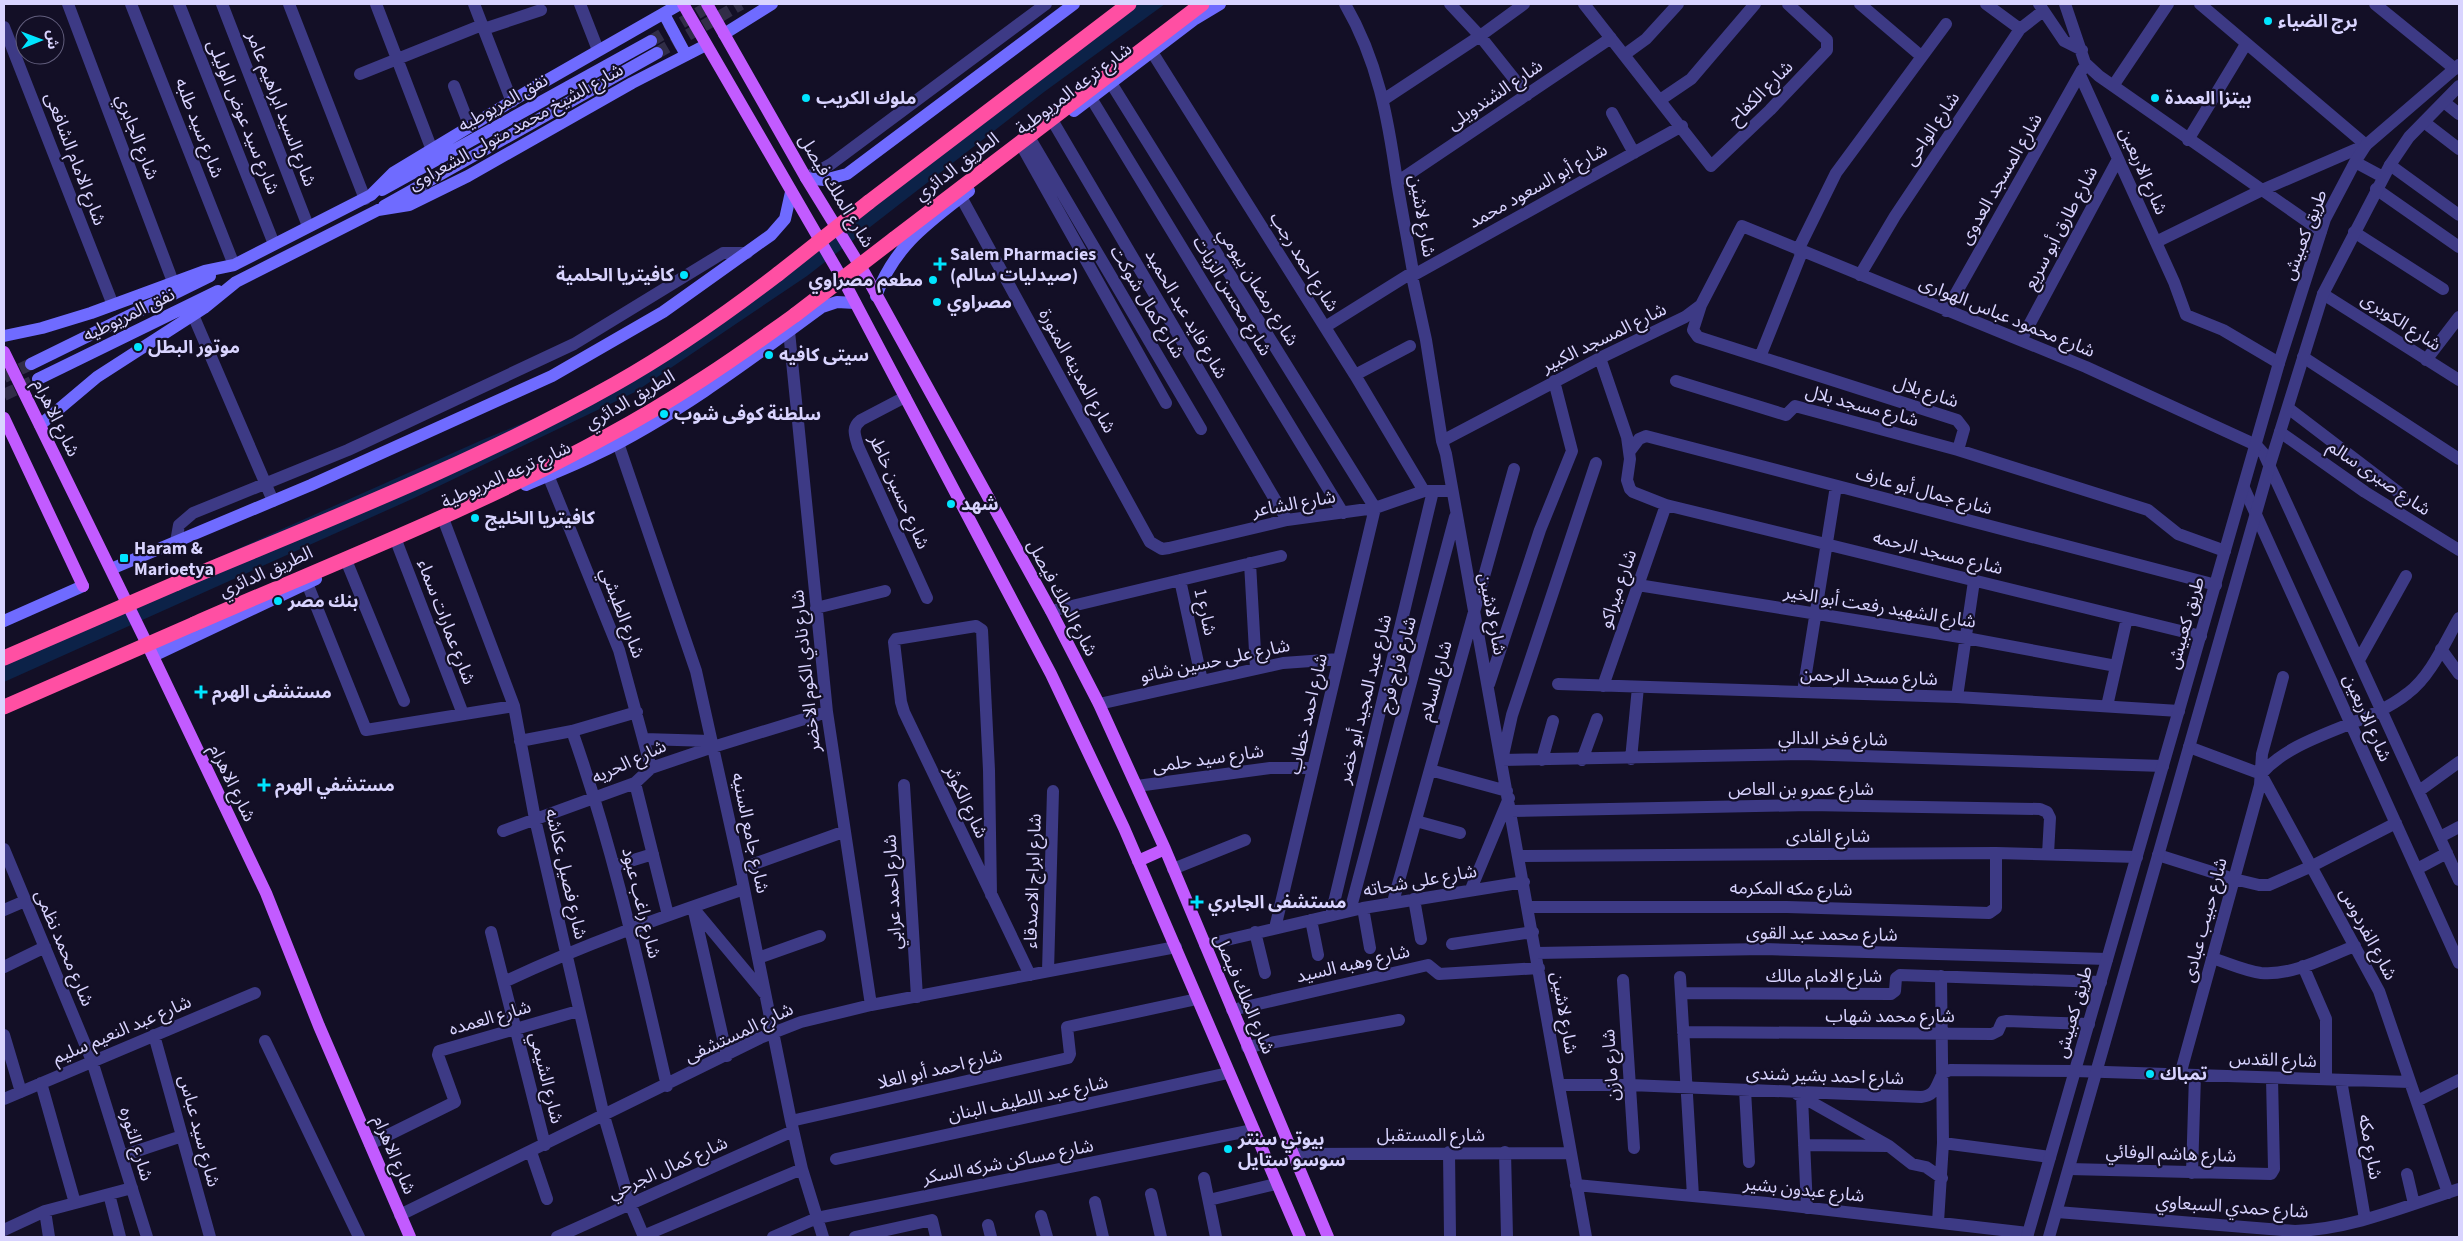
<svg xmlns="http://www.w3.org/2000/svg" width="2463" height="1241" font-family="'Source Sans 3','Noto Sans Arabic',sans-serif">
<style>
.water{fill:#0c2248}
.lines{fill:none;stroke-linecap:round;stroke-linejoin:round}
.secondary-tunnel{stroke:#312d47;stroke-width:12;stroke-dasharray:12 6;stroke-linecap:butt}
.minor{stroke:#3d3a85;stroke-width:12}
.tertiary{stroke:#3d3a85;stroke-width:12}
.secondary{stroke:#6f6bff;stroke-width:12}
.primary{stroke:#c25bff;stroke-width:12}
.motorway{stroke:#ff4fa3;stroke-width:15}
.motorway-bridge{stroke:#ff4fa3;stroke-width:15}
.poi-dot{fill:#00e5ff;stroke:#130f26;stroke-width:2}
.labels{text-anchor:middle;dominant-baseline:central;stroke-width:4.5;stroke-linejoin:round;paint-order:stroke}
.poi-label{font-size:18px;font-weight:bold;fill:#d9d4ff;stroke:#130f26;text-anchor:start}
.street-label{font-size:18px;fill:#d9d4ff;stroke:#130f26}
</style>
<rect width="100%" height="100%" fill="#130f26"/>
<!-- water -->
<path class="water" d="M1124 4H1165L1044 92 807 276 635 392 412 499 4 682V653L482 440 567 405 710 324Z"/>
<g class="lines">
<!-- secondary-tunnel -->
<path class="secondary-tunnel" d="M651 41 713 4
M657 53 741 4
M4 377 31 364
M4 395 38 379"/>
<!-- minor -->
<path class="minor" d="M68 4 173 282
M131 4 234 265
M179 4 274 244
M222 4 308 226
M289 4 365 199
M376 4 432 150
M474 4 512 102
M580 4 598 50
M1345 4C1378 61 1388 118 1397 182 1402 212 1408 242 1413 272L1412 276 1426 340 1442 441 1446 454 1586 1237
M1450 4 1480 36 1527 95
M1584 4 1711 166 1770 110 1827 50V40L1788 4
M1860 4 1921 56
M1986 4 2020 29
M2039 4 2064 41 2082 50
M2065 4 2085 63 2099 76 2321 231
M2375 4 2455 69
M4 27 113 305
M484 29 541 10
M1152 52 1355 375 1424 491
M1624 55 1646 39 1678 4
M360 74 482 25
M2080 75 2174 282 2186 315 2223 330 2279 363
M1111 83 1375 508 1275 928
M454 86 470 127
M2113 86 2168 4
M1091 98 1343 513
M1383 100 1480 36 1524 4
M1660 100 1691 79 1755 4
M2444 102 2459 114
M1612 113 1634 153
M2424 122 2459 149
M1055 125 1287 520
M2188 140 2246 44
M1032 142 1201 429
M1023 148 1166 403
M2390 165 2459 215
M806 178 831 164 1046 4
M1397 182 1611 38
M2376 189 2459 247
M961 197 1150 542 1162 549 1169 548 1287 520 1375 508 1424 491H1452
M2354 232 2443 289
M2156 242 2262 190 2366 145 2200 4
M1798 250 1836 173 1946 24
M1860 275 1895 216 2020 29 2043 11
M1412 276 1682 126
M2323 294 2459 380
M1701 305 1693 330 1698 337 1957 420 1964 429 1958 450 2148 510 2178 534 2225 551
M1946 311 2082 70
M193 315 273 501
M1325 327 1413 272
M789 331 827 712 871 1005
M2021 340 2118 159
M1760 357 1802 252
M2303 357 2459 459
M1600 358 1627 437 1630 459 1627 480 1630 489 1633 492 1666 505 2201 636
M2426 360 2459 317
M1355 375 1410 346
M1676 381 1786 415 1795 406 1958 450
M905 397 861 420C851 428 855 435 858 446L927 598
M2288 408 2402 495
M2280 432 2365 492 2459 550
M1442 441 1600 358 1685 317 1701 305 1742 226 2086 367 2256 445 2264 454 2459 880
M618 443 696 671 740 869 791 1121 802 1169 823 1237
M1630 451 1639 439 1646 436 2216 585
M1596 463 1512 715 1502 760 1802 754 2163 766
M548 475 619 650 651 768
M2244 488 2459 963
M444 521 514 706 535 819 604 1116 630 1204 644 1237
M176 542 179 525 193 513 348 450 574 344 723 253H747
M397 543 463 714
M1250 563 1256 669
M348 565 404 701
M1180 580 1202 681
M307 583 366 730 514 706
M1638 585 1966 638 2116 666
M816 608 885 591
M1051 611 1281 556
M2441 649 2459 674
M2359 660 2406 576
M1489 684 1540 530 1572 451 1554 381
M1558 684 1957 697 2179 711
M1603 686 1666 505
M1803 692 1836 486
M1957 697 1974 581
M1099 704 1283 663 1339 659
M2107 706 2127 618
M572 731C613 847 639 966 667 1086
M644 739 711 741
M520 741 572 731 637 712
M2189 747 2261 774 2379 991 2448 1193
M1631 759 1638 687
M1542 760 1553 721
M1582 760 1597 719
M1430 770 1507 791
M2261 774C2297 733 2366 727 2408 693 2431 676 2445 642 2459 618
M635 783 668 915
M904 785 917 997
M1137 786 1270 768H1313
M2419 791 2459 762
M1511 811 1809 805 2040 809 2047 812 2050 818 2048 854
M1416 821 1460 833
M503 831 635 783 651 768 713 747 827 712
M2440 837 2459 827
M4 849 92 1061 147 1237
M2158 855 2234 879 2259 885H2269L2312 866 2396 823
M1519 856 1996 853 2137 857
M614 866 653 854
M740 869 843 832
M1173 869 1245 840
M2417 869 2447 853
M1471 889 1509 798
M991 895 989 770 982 630 976 626 896 639 894 642 901 702 904 712 1030 975
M1414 899 1421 939
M1393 902 1514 469
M693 907 727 1056
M1528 907H1787L1989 913 1996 908V853
M1363 908 1370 948
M694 909 764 993
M4 910 25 901
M1350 911 1455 517
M1331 915 1433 491
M1311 920 1318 955
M491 932 545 1145
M1255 932 1265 973
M1452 944 1533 932
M1205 945 1363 908 1524 882
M1536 953 1764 949 2107 959
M758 958 820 936
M2212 958C2228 963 2245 971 2261 973 2293 976 2326 957 2355 946
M2303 966 2326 1019V1079
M4 967 45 947
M1048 971 1053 791
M1680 977 1693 1196
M1623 980 1634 1148
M504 982C582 945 662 917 744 889
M1681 993 1891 994 1895 991 1896 978 1900 975 2101 982
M1232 1010 1428 965 1439 974 1539 968
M1683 1032 1992 1034 1998 1031 2002 1022 2007 1021 2089 1024
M4 1035 21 1092
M154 1035 210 1237
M265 1041 359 1237
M1247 1047 1399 1020
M2180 1075 2260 785 2262 754 2283 677
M2341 1080 2365 1219
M41 1083 75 1203
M1559 1085H1630L1921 1097C1937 1095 1936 1085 1943 1073L1950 1070 2075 1071 2410 1082
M1745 1090 1749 1162
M1797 1094 1889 1146 1912 1164 1926 1167 1942 1178
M1802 1097 1807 1208
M4 1099 255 993
M2417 1101 2459 1080
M791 1121 1068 1058 1070 1054 1067 1027 1197 999
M1943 1143 2050 1157
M370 1144 455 1102 438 1055 439 1051 578 1011
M1804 1145 1887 1146
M531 1152 547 1199
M1449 1152 1450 1236
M1505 1152 1507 1237
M1292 1154 1571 1153
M122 1156 182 1136
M836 1159 1228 1073
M2069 1169 2271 1174 2274 1169 2272 1078
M2192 1173 2195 1075
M2407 1174 2414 1204
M1204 1178 1216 1237
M1576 1185 1767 1203 2028 1233
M109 1194 120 1237
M1151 1194 1161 1237
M1209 1200 1276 1184
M1095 1202 1103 1237
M45 1211 49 1237
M2057 1212 2295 1231C2352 1229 2406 1206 2459 1189
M400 1215 760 1038 801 1022 871 1005 1176 947
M1041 1216 1047 1237
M1938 1222 1943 1143 1941 976
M988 1225 991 1237
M4 1230 45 1211 132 1188
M643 1236 802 1169
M557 1237 793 1131
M773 1237 817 1218 1253 1130
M855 1237 932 1220 936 1237"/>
<!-- tertiary -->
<path class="tertiary" d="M2355 162 2383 177
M2027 1237 2279 363 2325 219 2355 162 2366 145 2459 65
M2049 1237 2270 464 2323 294 2390 165 2409 137 2459 86"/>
<!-- secondary -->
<path class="secondary" d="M664 14 686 55
M724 34 772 4
M1074 111 1195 19 1220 4
M806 178 824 180 847 174 1074 4
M382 190 651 41
M384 206 657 53
M876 296C895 245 928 223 969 191
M4 336 42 328 91 313 205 271 234 265 371 195 393 173 535 87 680 4
M31 364 210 276
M38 379 218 291
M40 425 97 377 204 308 236 282 378 210 409 205 468 176 632 83 706 45
M526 485C549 475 573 466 595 455 676 416 750 360 822 307L837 302 855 303
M111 569 311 485 552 376 663 312 771 235 785 219 791 192
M4 621 83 586
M153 656 316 579"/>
<!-- primary -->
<path class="primary" d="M683 4 847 287 1051 674 1124 828 1300 1237
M707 4 806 178 865 274 1051 611 1099 704 1165 849 1328 1237
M4 352 149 648 266 893 319 1026 410 1237
M4 418 83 586
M1138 861 1165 849"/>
<!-- motorway -->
<path class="motorway" d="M869 202 1129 4
M894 239 1202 4
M177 583C324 521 475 463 615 384 672 352 726 314 778 274
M194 624C331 564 476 508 607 436 673 401 734 359 795 315"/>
<!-- motorway-bridge -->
<path class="motorway-bridge" d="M778 274 869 202
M795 315 894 239
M4 658 177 583
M4 707 194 624"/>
</g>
<!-- markers -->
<g class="poi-dot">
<circle cx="2268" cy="21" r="5"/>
<circle cx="806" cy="98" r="5"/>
<circle cx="2155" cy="98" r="5"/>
<path d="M937.5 256.5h5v5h5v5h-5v5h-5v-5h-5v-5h5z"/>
<circle cx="684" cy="275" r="5"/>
<circle cx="933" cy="280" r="5"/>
<circle cx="937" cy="302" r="5"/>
<circle cx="138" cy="347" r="5"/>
<circle cx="769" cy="355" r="5"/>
<circle cx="664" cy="414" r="5"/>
<circle cx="951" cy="504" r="5"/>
<circle cx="475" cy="518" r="5"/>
<rect x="119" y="553" width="10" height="10" rx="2.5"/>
<circle cx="278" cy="601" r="5"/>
<path d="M198.5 684.5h5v5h5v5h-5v5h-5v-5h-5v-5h5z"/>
<path d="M261.5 777.5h5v5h5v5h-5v5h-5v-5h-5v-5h5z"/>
<path d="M1194.5 894.5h5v5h5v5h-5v5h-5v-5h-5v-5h5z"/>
<circle cx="2150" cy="1074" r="5"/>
<circle cx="1228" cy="1149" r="5"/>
</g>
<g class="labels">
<!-- poi labels -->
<g class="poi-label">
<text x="2278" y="21">برج الضياء</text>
<text x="816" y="98">ملوك الكريب</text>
<text x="2165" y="98">بيتزا العمدة</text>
<text x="950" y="254">Salem Pharmacies<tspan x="950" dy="21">(صيدليات سالم)</tspan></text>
<text x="674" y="275" text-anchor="end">كافيتريا الحلمية</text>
<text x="923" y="280" text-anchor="end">مطعم مصراوي</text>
<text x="947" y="302">مصراوي</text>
<text x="148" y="347">موتور البطل</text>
<text x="779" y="355">سيتى كافيه</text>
<text x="674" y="414">سلطنة كوفى شوب</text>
<text x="961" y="504">شهد</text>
<text x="485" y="518">كافيتريا الخليج</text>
<text x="134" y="548">Haram &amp;<tspan x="134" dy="21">Marioetya</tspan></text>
<text x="288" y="601">بنك مصر</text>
<text x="212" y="692">مستشفى الهرم</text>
<text x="275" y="785">مستشفي الهرم</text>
<text x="1208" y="902">مستشفى الجابري</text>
<text x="2160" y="1074">تمباك</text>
<text x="1238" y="1139">بيوتي سنتر<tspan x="1238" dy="21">سوسو ستايل</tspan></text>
</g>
<!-- street labels -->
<g class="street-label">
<text transform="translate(1074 89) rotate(-37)">شارع ترعه المريوطية</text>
<text transform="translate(1761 93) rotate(-45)">شارع الكفاح</text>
<text transform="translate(1495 95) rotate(-34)">شارع الشندويلى</text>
<text transform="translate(503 103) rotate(-29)">نفق المريوطيه</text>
<text transform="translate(281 109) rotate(69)">شارع السيد ابراهيم عامر</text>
<text transform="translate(243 117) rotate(68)">شارع سيد عوض الوليلى</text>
<text transform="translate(516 127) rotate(-29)">شارع الشيخ محمد متولى الشعراوى</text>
<text transform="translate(199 128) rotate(69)">شارع سيد طلبه</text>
<text transform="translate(1932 129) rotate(-56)">شارع الواحى</text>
<text transform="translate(137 137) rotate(69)">شارع الجابري</text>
<text transform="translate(75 159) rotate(69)">شارع الامام الشافعى</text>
<text transform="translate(957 167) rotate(-37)">الطريق الدائري</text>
<text transform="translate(2143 171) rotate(66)">شارع الاربعين</text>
<text transform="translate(2001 179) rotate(-60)">شارع المسجد العدوى</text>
<text transform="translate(1538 186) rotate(-29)">شارع أبو السعود محمد</text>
<text transform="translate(836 191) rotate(59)">شارع الملك فيصل</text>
<text transform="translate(1422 216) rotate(80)">شارع لاشين</text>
<text transform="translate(2061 228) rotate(-62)">شارع طارق أبو سريع</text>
<text transform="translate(2305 235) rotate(-69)">طريق كعبيش</text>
<text transform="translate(1304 262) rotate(58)">شارع احمد رجب</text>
<text transform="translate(1258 287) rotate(58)">شارع رمضان بيومي</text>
<text transform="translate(1232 296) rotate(59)">شارع محسن الزيات</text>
<text transform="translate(1147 302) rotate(59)">شارع كمال شوكت</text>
<text transform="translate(1186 314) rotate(60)">شارع فايد عبد الحميد</text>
<text transform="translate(129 315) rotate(-26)">نفق المريوطيه</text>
<text transform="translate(2007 317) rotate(22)">شارع محمود عباس الهوارى</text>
<text transform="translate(2401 322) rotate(33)">شارع الكوبرى</text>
<text transform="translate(1604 338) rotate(-26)">شارع المسجد الكبير</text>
<text transform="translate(1077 371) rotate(61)">شارع المدينه المنورة</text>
<text transform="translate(1926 392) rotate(18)">شارع بلال</text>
<text transform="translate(630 400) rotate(-30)">الطريق الدائري</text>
<text transform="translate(1862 406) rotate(15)">شارع مسجد بلال</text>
<text transform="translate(56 418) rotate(64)">شارع الاهرام</text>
<text transform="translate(506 475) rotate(-24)">شارع ترعه المريوطية</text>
<text transform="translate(2379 478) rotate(34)">شارع صبرى سالم</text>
<text transform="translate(1924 491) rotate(15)">شارع جمال أبو عارف</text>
<text transform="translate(899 492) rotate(66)">شارع حسين خاطر</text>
<text transform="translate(1294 504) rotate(-10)">شارع الشاعر</text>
<text transform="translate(1938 553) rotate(14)">شارع مسجد الرحمه</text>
<text transform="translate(266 572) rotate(-24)">الطريق الدائري</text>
<text transform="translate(1618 589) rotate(-71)">شارع ميراكو</text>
<text transform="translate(1062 598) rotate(62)">شارع الملك فيصل</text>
<text transform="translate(1880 607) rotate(9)">شارع الشهيد رفعت أبو الخير</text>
<text transform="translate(1205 612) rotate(77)">شارع 1</text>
<text transform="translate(622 613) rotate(69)">شارع الطبشي</text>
<text transform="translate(1492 614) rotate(79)">شارع لاشين</text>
<text transform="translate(446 622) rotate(69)">شارع عمارات سماء</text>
<text transform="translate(2186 623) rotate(-74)">طريق كعبيش</text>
<text transform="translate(1215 661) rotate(-12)">شارع على حسين شاتو</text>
<text transform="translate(1398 665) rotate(-75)">شارع فراج فرج</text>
<text transform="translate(806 671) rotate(-96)">شارع نادي الكوم الاخضر</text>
<text transform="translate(1869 677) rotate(2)">شارع مسجد الرحمن</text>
<text transform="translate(1436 681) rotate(-75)">شارع السلام</text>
<text transform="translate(1365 699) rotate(-76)">شارع عبد المجيد أبو خضر</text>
<text transform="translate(1308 714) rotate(-77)">شارع احمد خطاب</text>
<text transform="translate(2367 718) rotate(66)">شارع الاربعين</text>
<text transform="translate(1833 739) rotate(1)">شارع فخر الدالي</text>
<text transform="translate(1208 759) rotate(-8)">شارع سيد حلمى</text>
<text transform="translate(629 762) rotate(-25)">شارع الحريه</text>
<text transform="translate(232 783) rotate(64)">شارع الاهرام</text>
<text x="1801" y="789">شارع عمرو بن العاص</text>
<text transform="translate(966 802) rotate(65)">شارع الكوثر</text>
<text transform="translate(750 833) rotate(78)">شارع جامع السنيه</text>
<text x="1828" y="836">شارع الفادى</text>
<text transform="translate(566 874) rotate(77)">شارع فصيل عكاشه</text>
<text transform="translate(1033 881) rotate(-88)">شارع ابراج الاصدقاء</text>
<text transform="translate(1420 881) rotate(-10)">شارع على شحاته</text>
<text transform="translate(1791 889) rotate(1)">شارع مكه المكرمه</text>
<text transform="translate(893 892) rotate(-93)">شارع احمد عرابي</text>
<text transform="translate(641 903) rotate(76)">شارع راغب عبود</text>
<text transform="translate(2205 920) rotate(-75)">شارع حبيب عبادى</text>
<text transform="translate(1822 934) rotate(1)">شارع محمد عبد القوى</text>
<text transform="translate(2368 934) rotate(62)">شارع الفردوس</text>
<text transform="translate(64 948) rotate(67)">شارع محمد نظمى</text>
<text transform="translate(1353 964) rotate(-13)">شارع وهبه السيد</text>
<text x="1824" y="976">شارع الامام مالك</text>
<text transform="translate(1244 994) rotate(67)">شارع الملك فيصل</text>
<text transform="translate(2074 1012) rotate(-74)">طريق كعبيش</text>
<text transform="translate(1564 1013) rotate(80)">شارع لاشين</text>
<text x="1890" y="1016">شارع محمد شهاب</text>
<text transform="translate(490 1018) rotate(-16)">شارع العمده</text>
<text transform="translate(122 1030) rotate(-23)">شارع عبد النعيم سليم</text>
<text transform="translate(739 1033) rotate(-25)">شارع المستشفى</text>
<text transform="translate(2273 1060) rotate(2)">شارع القدس</text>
<text transform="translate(1611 1065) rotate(-94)">شارع مازن</text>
<text transform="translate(940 1069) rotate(-13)">شارع احمد أبو العلا</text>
<text transform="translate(1825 1076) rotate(2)">شارع احمد بشير شندى</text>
<text transform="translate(546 1078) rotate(76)">شارع الشيمي</text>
<text transform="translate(1028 1099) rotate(-12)">شارع عبد اللطيف البنان</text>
<text transform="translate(199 1131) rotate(75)">شارع سيد عباس</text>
<text x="1431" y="1135">شارع المستقبل</text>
<text transform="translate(136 1144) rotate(73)">شارع الثوره</text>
<text transform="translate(2370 1147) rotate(80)">شارع مكه</text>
<text transform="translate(2171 1154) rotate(2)">شارع هاشم الوفائي</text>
<text transform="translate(394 1155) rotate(67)">شارع الاهرام</text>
<text transform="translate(1008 1162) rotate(-11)">شارع مساكن شركه السكر</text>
<text transform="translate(668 1168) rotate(-24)">شارع كمال الجرحي</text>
<text transform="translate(1804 1190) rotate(6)">شارع عبدون بشير</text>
<text transform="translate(2232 1207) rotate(4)">شارع حمدي السبعاوي</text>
</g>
</g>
<!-- border -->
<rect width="2463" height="1241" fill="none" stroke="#d9d4ff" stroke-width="10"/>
<!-- north arrow -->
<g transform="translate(40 40) rotate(89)"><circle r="24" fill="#130f26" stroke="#625e7d"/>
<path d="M0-4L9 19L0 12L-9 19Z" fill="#00e5ff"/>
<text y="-8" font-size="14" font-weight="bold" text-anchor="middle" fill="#d9d4ff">ش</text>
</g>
</svg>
